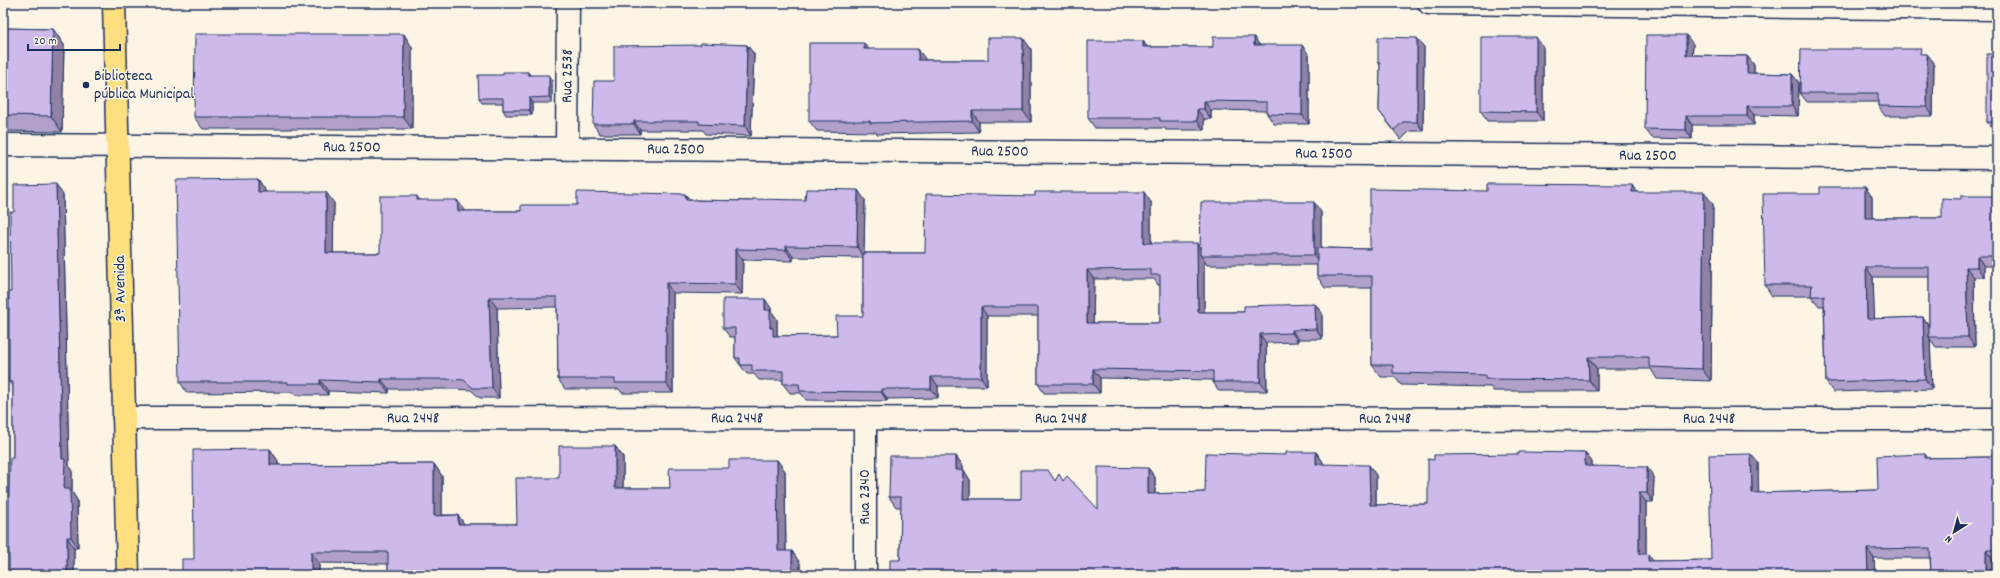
<svg xmlns="http://www.w3.org/2000/svg" width="2000" height="578" font-family="Dekko,sans-serif">
<style>
.lines{fill:none;stroke-linecap:round;stroke-linejoin:round}
.minor-casing{stroke:#1b2f5e;stroke-width:25}
.secondary-casing{stroke:#1b2f5e;stroke-width:25}
.primary-casing{stroke:#1b2f5e;stroke-width:25}
.minor{stroke:#fcf5e5;stroke-width:22}
.secondary{stroke:#fcf5e5;stroke-width:22}
.primary{stroke:#fedf80;stroke-width:22}
.wall{fill:#b1a0c9;stroke:#1b2f5e;fill-rule:evenodd}
.shaded-wall{fill:#9082a4;stroke:#1b2f5e}
.building{fill:#cebaea;stroke:#1b2f5e;fill-rule:evenodd}
.poi-dot{fill:#1b2f5e;stroke:#fcf5e5;stroke-width:1.5}
.labels{text-anchor:middle;dominant-baseline:central;stroke-width:3;stroke-linejoin:round;paint-order:stroke}
.poi-label{font-size:16px;fill:#1b2f5e;stroke:#fcf5e5;text-anchor:start}
.street-label{font-size:16px;fill:#1b2f5e;stroke:#fcf5e5}
</style>
<rect width="100%" height="100%" fill="#fcf5e5"/>
<filter id="ink" filterUnits="userSpaceOnUse"><feTurbulence type="fractalNoise" baseFrequency=".025" numOctaves="2"/><feDisplacementMap in="SourceGraphic" scale="8" xChannelSelector="R" yChannelSelector="G"/><feConvolveMatrix kernelMatrix="1 2 1 2 8 2 1 2 1" color-interpolation-filters="sRGB"/></filter>
<g filter="url(#ink)">
<g class="lines">
<defs>
<g id="minor">
<path id="s1" d="M567 148 568 3"/>
<path id="s2" d="M124 418 1997 419"/>
<path d="M865 418V575"/>
</g>
<g id="secondary">
<path d="M1429 3 1997 9"/>
<path id="s3" d="M3 145 1997 158"/>
</g>
<path id="primary" d="M114 3 128 575"/>
</defs>
<!-- minor casing -->
<use href="#minor" class="minor-casing"/>
<!-- secondary casing -->
<use href="#secondary" class="secondary-casing"/>
<!-- primary casing -->
<use href="#primary" class="primary-casing"/>
<!-- minor -->
<use href="#minor" class="minor"/>
<!-- secondary -->
<use href="#secondary" class="secondary"/>
<!-- primary -->
<use href="#primary" class="primary"/>
</g>
<!-- wall -->
<path class="wall" d="M3 28 53 29 64 45 62 132 3 131Z
M1023 38 1031 49V122H979V132L877 134 876 132 817 131 809 121 868 49 926 60H988Z
M1143 41 1147 47H1213L1259 45 1309 55V124H1274L1267 114V111L1211 110V119H1204V130H1166L1165 128H1095L1088 118Z
M1693 44 1692 55 1747 56 1754 65V73L1792 74 1799 83 1798 116 1754 115V125H1692V139L1652 138 1645 129Z
M701 45H747L754 54 751 136 706 134 703 130H640V134H600L593 124 614 81Z
M412 47V129H203L194 117Z
M1424 47 1423 131H1410L1401 140 1379 111 1380 65 1378 62Z
M1543 47V121H1487L1481 111Z
M1924 54H1927L1934 63 1933 116H1885L1878 106V102H1807L1800 93Z
M1997 54V131H1994L1987 122Z
M528 72 530 75 552 80V103H532V115H506L503 110V103H482L479 98 503 75Z
M258 179 265 190V192L334 203 333 253H380L417 196 420 200 465 210V211H521L685 194 690 200 752 201 865 200 864 253H925L1151 202V243L1200 248 1321 212V248L1370 249 1487 191 1637 192 1713 204 1711 381 1657 379 1651 369H1597V391H1493L1491 387 1401 385 1395 377H1381L1372 365V288H1325L1317 276V265H1207L1204 260V312H1244L1315 304 1322 313V339H1298V342L1266 343 1267 391H1219L1213 382V380L1100 378V393H1044L1038 384V316H987V386H938V398L887 399V401L806 400 801 393H790L783 384V380H759L754 374H747L735 358V337H730L723 328 771 308V311L777 319V334L778 336 837 335 863 316V258L793 257V261L743 260 742 294 673 293V393H622L619 389H565L558 379 557 307 497 308 499 398H480L471 390 453 389H389V393L328 391V395H295L293 392 187 393 180 382ZM1094 279H1154L1158 285H1160V323H1093Z
M1865 187 1872 197V218H1942L1961 199 1997 196V266H1984V277H1974L1975 347H1936L1930 339 1932 389 1833 392 1826 382 1824 306H1819L1811 296H1772L1765 285 1820 194ZM1873 277H1929V326L1923 317 1874 319Z
M63 195 69 466 72 469V492L77 500 78 548H74V575H9L13 458V388L9 382 14 212Z
M615 446 623 457V488H670L729 468 777 460 785 471 786 551 800 563V575H388V564L319 563V575H182L194 559 270 449 278 461V465L434 464 442 476V515H458L464 524H517L559 478Z
M1997 451V560H1993V575H1931L1930 558H1874L1875 575H890L900 560 901 507H896L889 497 956 456 963 466V470L970 480V499H1021L1055 481H1064L1098 509 1148 468 1155 477V494L1205 492 1286 455 1316 452 1323 462V464L1376 475V505L1428 504 1434 460 1585 453 1592 462V466L1654 477 1653 502H1646V554L1653 561 1711 560 1758 463V493L1878 490 1925 454 1928 458 1990 457Z"/>
<!-- shaded-wall -->
<path class="shaded-wall" d="M53 29 64 45 62 132 51 116Z
M404 34 412 47V129L403 117Z
M1686 35 1693 44 1692 65 1686 55Z
M1254 37 1261 47 1254 45Z
M1536 37 1543 47V121L1536 112Z
M1023 38 1031 49V122L1023 111Z
M1417 38 1424 47 1423 131 1417 122Z
M1143 41 1150 51 1143 47Z
M864 43 872 54 864 49Z
M747 45 754 54 751 136 745 126Z
M1302 45 1309 55V124L1302 115Z
M918 49 926 60V71L918 60Z
M1927 54 1934 63 1933 116 1927 107Z
M1747 56 1754 65V82L1747 73Z
M1792 74 1799 83 1798 116 1792 106Z
M549 75 552 80V103L549 97Z
M529 98 532 103V115L529 110Z
M1204 101 1211 110V119L1204 109Z
M1747 106 1754 115V125L1747 116Z
M1197 109 1204 119V130L1197 121Z
M972 111 979 122V132L972 121Z
M1686 116 1692 125V139L1686 130Z
M634 121 640 130V134L634 124Z
M258 179 265 190V202L258 192Z
M56 184 63 195 69 466 72 469V492L77 500 78 548 71 537 64 489 62 459Z
M1632 185 1640 197 1632 192Z
M1865 187 1872 197V228L1865 218Z
M858 190 865 200 864 258 857 247Z
M326 192 334 203 333 263 326 253Z
M1144 192 1151 202V253L1144 243Z
M1704 192 1713 204 1711 381 1702 369Z
M685 194 693 204 686 200Z
M457 200 465 210V222L458 211Z
M1314 202 1321 212V265L1314 255Z
M1197 243 1203 253 1200 255 1204 260V322L1198 312Z
M786 246 793 257V261L786 250Z
M735 249 743 260 742 294 735 284Z
M1977 256 1984 266V277L1977 267Z
M1866 267 1873 277 1875 329 1867 319Z
M1966 267 1974 277 1975 347 1968 337Z
M1087 270 1094 279 1093 332 1087 323Z
M666 283 673 293V393L666 383Z
M489 297 497 308 499 398 492 388Z
M765 299 771 308V311L777 319V334L779 337 773 336 765 310Z
M1315 304 1322 313V339L1316 329Z
M981 307 987 316V386L981 377Z
M1923 317 1930 327 1929 337 1930 339 1932 389 1925 379Z
M1292 330 1298 339V342L1292 333Z
M1260 334 1266 343 1267 391 1260 382Z
M1588 357 1597 369V391L1589 380Z
M1093 369 1100 378V393L1093 384Z
M931 377 938 386V398L931 389Z
M381 379 389 389V393L381 382Z
M320 380 328 391V395L320 384Z
M881 389 887 399V401L881 392Z
M615 446 623 457V500L615 488Z
M270 449 278 461V476L270 465Z
M1316 452 1323 462V474L1316 464Z
M1585 453 1592 462V476L1585 466Z
M1751 454 1758 463 1759 503 1752 493Z
M956 456 963 466V479L956 470Z
M777 460 785 471 786 563 778 551Z
M434 464 442 476V527L434 516Z
M1369 465 1376 475V515L1370 505Z
M1647 467 1654 477 1653 502 1647 493Z
M1148 468 1155 477V504L1148 494Z
M964 470 970 480V509L963 499Z
M1639 493 1646 502V563L1639 554Z
M458 515 466 527 458 524Z
M67 537 74 548V575H67Z
M1867 549 1874 558 1875 575H1868Z
M1986 550 1993 560V575H1986Z
M792 551 800 563V575H792Z
M311 552 319 563V575H311Z
M1648 554 1655 563 1648 561Z"/>
<!-- building -->
<path class="building" d="M3 28 53 29 51 116 3 115Z
M195 34H404L403 117H194Z
M1646 35H1686V55L1747 56V73L1792 74V106H1747V116H1686V130L1645 129Z
M1213 37H1254V45H1302V115L1267 114V102L1204 101V109H1197V121H1160V118H1088V41H1143V47H1213Z
M1378 37 1417 38V122H1403L1394 130 1379 111 1380 62H1378Z
M1481 37H1536V112L1481 111Z
M988 38H1023V111H972V121L870 123V121H809V43H864V49H918V60H988Z
M701 43 747 45 745 126 699 124V121H634V124H593L594 81H614V46L701 45Z
M1801 49H1921L1920 54H1927V107L1878 106V93H1800Z
M1987 54H1997V122H1987Z
M503 72H528V75H549V97L529 98V110H503V98H479L478 75H503Z
M258 179V192H326V253H380V196H417V200H457L458 211H521V205H577V192L685 194 686 200 752 201V199L805 200 806 189 858 190 857 247 786 246V250L735 249V284L666 283V383H615V379H558L557 297H489L492 388H473L464 380 446 379H381V382L320 380V384H288V382H180L176 180Z
M56 184 62 459H65L64 489H70L71 537H67V575H9V491L10 458H13V382H9V292H11L10 212H14V185Z
M1487 184 1632 185V192H1704L1702 369 1649 367V357H1588L1589 380 1485 379V375L1393 373V365H1372V276H1317V248L1370 249V189L1487 191Z
M1820 187H1865V218H1942V198L1961 199V196H1997V256H1977V267H1966L1968 337H1929V267H1866L1867 319 1923 317 1925 379 1826 382 1824 296H1811L1812 285H1765L1763 194H1820Z
M1035 192H1144V243H1197L1198 312H1244V306L1315 304 1316 329 1292 330V333L1260 334V382H1213V371L1093 369V384H1038V307H981V377H931V389H881V392L800 391 799 384H783V371H752V365H740V358H735V328H723V299H765V310H770V328H773V336L837 335 836 316H863V253H925L926 194 1035 196ZM1151 269V275H1160V323H1087V270Z
M1201 202H1314V255H1200Z
M559 446H615V488H670L669 468H729V460H777L778 551H792V575H615V574H558V575H388V552H311V575H182V559H194L193 450 270 449V465L434 464V516L458 515V524H517L516 478H559Z
M1995 451H1997V550H1986V575H1931L1930 548 1867 549 1868 575H1045V572L980 571V575H890V560H900L901 497H889L890 456H956V470H964L963 499H1021V470H1048L1055 481 1059 474 1063 481 1067 476 1098 509V467L1148 468V494L1205 492 1206 453 1286 455V452H1316V464L1369 465 1370 505 1428 504V459L1434 460V455L1519 454V452L1585 453V466L1647 467V493H1639V554H1648V561L1711 560 1709 455 1751 454 1752 493 1878 490 1877 456 1925 454V458L1990 457Z"/>
</g>
<!-- markers -->
<circle class="poi-dot" cx="86" cy="85" r="4"/>
<g class="labels">
<!-- poi labels -->
<g class="poi-label">
<text x="94" y="76">Biblioteca<tspan x="94" dy="18">pública Municipal</tspan></text>
</g>
<!-- street labels -->
<g class="street-label">
<text stroke="none"><textPath href="#s1" startOffset="72">Rua 2538</textPath></text>
<text stroke="none"><textPath href="#s3" startOffset="349">Rua 2500</textPath></text>
<text stroke="none"><textPath href="#s3" startOffset="673">Rua 2500</textPath></text>
<text stroke="none"><textPath href="#s3" startOffset="997">Rua 2500</textPath></text>
<text stroke="none"><textPath href="#s3" startOffset="1321">Rua 2500</textPath></text>
<text stroke="none"><textPath href="#s3" startOffset="1645">Rua 2500</textPath></text>
<text transform="translate(121 289) rotate(-91)">3ª Avenida</text>
<text stroke="none"><textPath href="#s2" startOffset="289">Rua 2448</textPath></text>
<text stroke="none"><textPath href="#s2" startOffset="613">Rua 2448</textPath></text>
<text stroke="none"><textPath href="#s2" startOffset="937">Rua 2448</textPath></text>
<text stroke="none"><textPath href="#s2" startOffset="1261">Rua 2448</textPath></text>
<text stroke="none"><textPath href="#s2" startOffset="1585">Rua 2448</textPath></text>
<text transform="translate(865 497) rotate(-90)">Rua 2340</text>
</g>
</g>
<!-- margin -->
<rect width="2000" height="578" fill="none" stroke="#fcf5e5" stroke-width="16"/>
<rect x="8" y="8" width="1984" height="562" fill="none" stroke="#1b2f5e" stroke-width="1.5" filter="url(#ink)"/>
<!-- north arrow -->
<g transform="translate(1954 532) rotate(217)" stroke="#fcf5e5" stroke-width="3" paint-order="stroke">
<path d="M0-3L7 15L0 10L-7 15Z" fill="#1b2f5e"/>
<text y="-6" font-size="11" font-weight="bold" text-anchor="middle" fill="#1b2f5e">N</text>
</g>
<!-- scale -->
<path d="M28 44v6h92v-6" fill="none" stroke="#1b2f5e" stroke-width="2"/>
<text x="34" y="44" font-size="12" fill="#1b2f5e" stroke="#fcf5e5" stroke-width="3" paint-order="stroke">20 m</text>
</svg>
